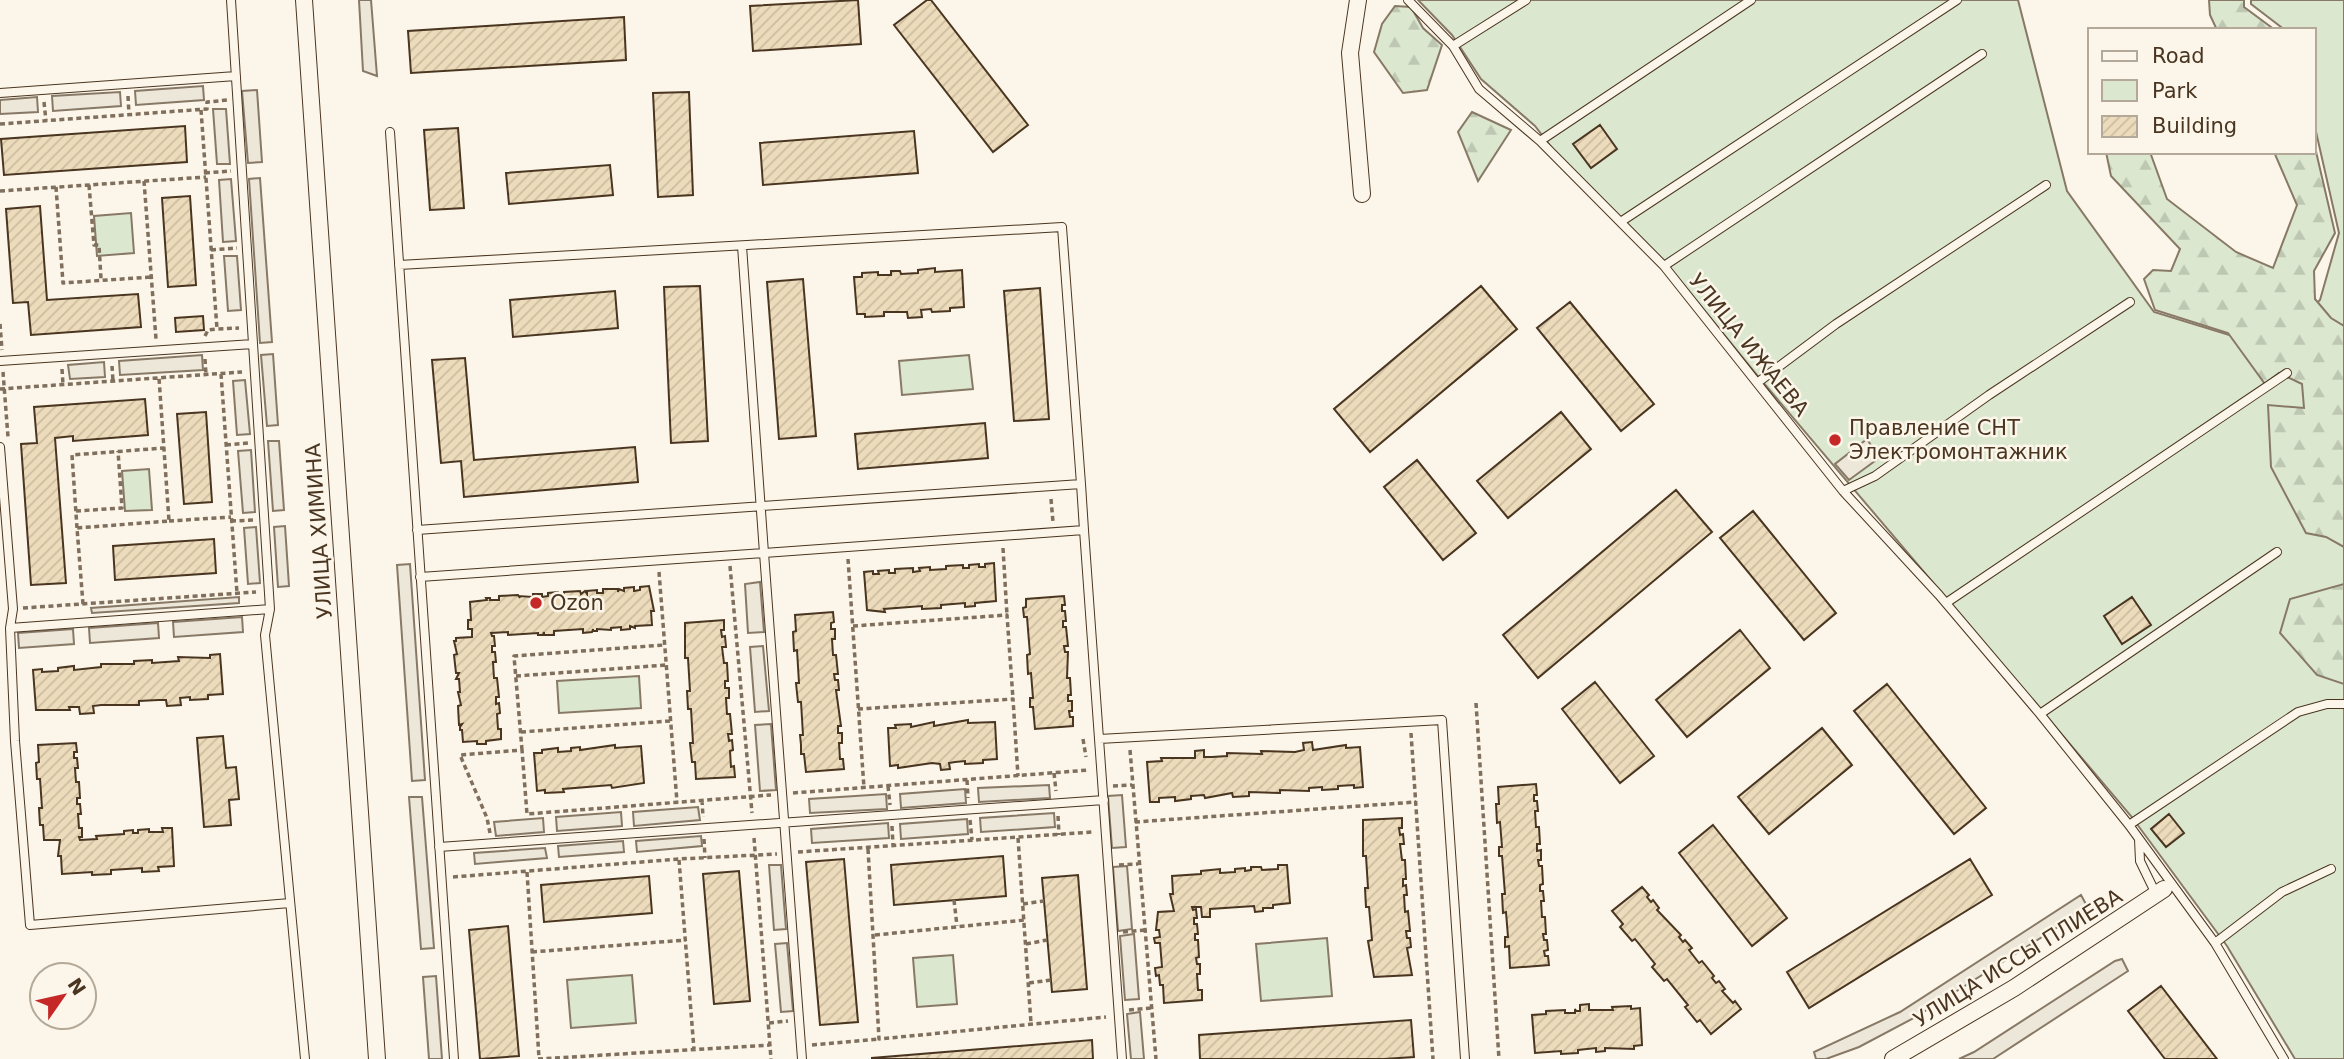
<svg xmlns="http://www.w3.org/2000/svg" width="2344" height="1059" font-family="'DejaVu Sans',sans-serif">
<style>
.green{fill:#dce7d0;stroke:#887966;stroke-width:2}
.forest{fill:url(#forest-firs);stroke:#887966;stroke-width:2}
.parking{fill:#ede7d9;stroke:#887966;stroke-width:2}
.building{fill:url(#building-hatch);stroke:#4a3520;stroke-width:2}
.lines{fill:none;stroke-linecap:round;stroke-linejoin:round}
.service-casing{stroke:#4a3520;stroke-width:10}
.minor-casing{stroke:#4a3520;stroke-width:18}
.path{stroke:#7f6f5c;stroke-width:3.5;stroke-dasharray:5 3.5;stroke-linecap:butt}
.service{stroke:#fbf6e9;stroke-width:8}
.minor{stroke:#fbf6e9;stroke-width:16}
.poi-dot{fill:#c62828;stroke:#fbf6e9;stroke-width:2.5}
.labels{text-anchor:middle;dominant-baseline:central;stroke-width:5;stroke-linejoin:round;paint-order:stroke}
.street-label{font-size:21px;fill:#4a3520;stroke:#fbf6e9}
.poi-label{font-size:21px;fill:#4a3520;stroke:#fbf6e9;text-anchor:start}
</style>
<defs>
<pattern id="forest-firs" width="22" height="20" patternUnits="userSpaceOnUse" patternTransform="scale(1.75)"><rect width="22" height="20" fill="#dce7d0"/><path d="M5 1l3.5 6h-7zM16 11l3.5 6h-7z" fill="#bec7b2"/></pattern>
<pattern id="building-hatch" width="6" height="6" patternUnits="userSpaceOnUse" patternTransform="scale(1.75)"><rect width="6" height="6" fill="#ecdcbc"/><path d="M-1 1l2-2M0 6l6-6M5 7l2-2" fill="none" stroke="#ccbda1"/></pattern>
</defs>
<rect width="100%" height="100%" fill="#fbf6e9"/>
<!-- green -->
<path class="green" d="M1418 0H2018L2067 191 2154 312 2268 347 2320 300 2339 233 2314 123V30H2285L2251 4V0H2344V1059H2295L2227 946 2131 816 1756 374 1664 261 1555 152 1535 126 1481 79 1452 35Z
M131 213 134 253 97 256 94 216Z
M969 355 973 389 902 395 899 361Z
M149 469 152 510 125 511 122 471Z
M639 676 641 708 559 713 557 681Z
M1327 938 1332 996 1261 1001 1256 944Z
M953 955 957 1004 917 1007 913 958Z
M632 975 636 1023 571 1028 567 980Z"/>
<!-- forest -->
<path class="forest" d="M2209 0H2244V7L2275 30H2217L2210 15Z
M1395 6 1411 7 1423 28 1442 45 1427 90 1403 93 1374 52 1382 24Z
M1472 112 1511 130 1478 181 1458 132Z
M2314 143 2335 233 2314 271 2315 299 2331 318 2344 326V547L2326 537 2306 533 2271 467 2268 405 2304 408 2302 384 2279 373 2265 384 2228 333 2155 310 2144 279 2153 270 2171 271 2180 249 2111 176 2106 152H2150L2167 199 2236 252 2273 268 2297 205 2274 152H2314Z
M2344 584V684L2317 675 2280 633 2290 599Z"/>
<!-- parking -->
<path class="parking" d="M359 0H371L377 76 363 71Z
M203 86 204 100 136 105 135 91Z
M257 90 262 162 248 163 242 91Z
M120 92 121 106 53 111 52 96Z
M37 97 38 112 0 114V100Z
M213 109H226L230 164H217Z
M260 178 272 342 260 343 249 179Z
M231 179 236 241 223 242 219 180Z
M224 256H237L241 310 228 311Z
M273 354 278 425 267 426 261 355Z
M202 355 203 370 120 375 119 361Z
M104 362 105 377 70 379 68 365Z
M245 380 250 434 237 435 233 381Z
M1867 439 1879 458 1849 480 1835 464Z
M268 441H279L284 510 273 511Z
M251 450 255 512 243 513 238 451Z
M285 526 289 586 278 587 274 527Z
M256 527 260 583 248 584 244 528Z
M410 564 425 780 412 781 397 565Z
M760 582 764 632 748 633 745 584Z
M239 597V603L92 613 91 608Z
M242 617 243 632 174 637 173 622Z
M158 623 159 638 90 643 89 628Z
M73 629 74 644 19 648 18 633Z
M763 646 769 711 755 712 750 647Z
M771 724 776 790 760 791 755 725Z
M1049 785 1050 798 979 802 978 788Z
M965 789 966 803 901 808 900 794Z
M886 794 887 809 810 813 809 799Z
M1122 795 1126 847 1112 848 1108 796Z
M409 797H422L434 948 421 949Z
M698 807 700 820 634 826 633 812Z
M621 812 622 826 557 831 556 817Z
M1054 813 1055 827 981 832 980 818Z
M543 818 544 832 496 836 494 822Z
M967 819 968 834 901 839 900 824Z
M888 823 889 838 812 843 811 829Z
M701 836 702 846 637 852 636 841Z
M623 841 624 852 559 857 558 846Z
M545 848 547 858 475 864 474 853Z
M781 865 786 929 774 930 769 865Z
M1127 866 1132 929 1118 931 1113 867Z
M2081 895 2088 908 1914 1018 1859 1047 1826 1059H1816L1814 1052 1900 1012Z
M1134 934 1139 999 1125 1000 1120 936Z
M787 943 793 1011 781 1012 775 944Z
M2122 959 2128 971 1993 1059H1959L1974 1052 2115 961Z
M436 976 442 1059H429L423 977Z
M1140 1012 1144 1059H1131L1127 1014Z"/>
<!-- building -->
<path class="building" d="M858 0 861 44 753 51 750 6Z
M927 0H931L1028 125 993 152 894 25Z
M624 17 626 60 411 73 408 31Z
M689 92 693 195 658 197 653 93Z
M1600 125 1617 149 1591 168 1573 144Z
M185 126 187 162 4 175 1 139Z
M458 128 464 208 430 210 424 130Z
M914 131 918 173 763 185 760 143Z
M610 165 613 195 509 204 506 173Z
M190 196 196 285 168 287 162 198Z
M40 206 47 300 138 294 141 327 31 335 28 302 13 303 6 209Z
M935 268V272L962 270 964 307 950 308V311L932 312 931 309 921 310 922 317 908 318 907 312H884V316L865 317V314H857L854 277H862V273L878 272V275H891V271H900L901 274 918 273V270Z
M803 279 816 436 779 439 767 282Z
M700 286 708 441 671 443 664 287Z
M1481 286 1517 329 1370 452 1334 409Z
M1040 288 1049 419 1014 421 1004 291Z
M615 291 618 328 513 337 510 300Z
M1570 302 1654 404 1621 431 1537 328Z
M203 316 204 330 176 332 175 318Z
M465 358 474 460 635 447 638 482 464 497 461 461 441 463 432 360Z
M145 399 148 435 73 441V436L55 438 66 583 31 585 21 444 37 443 34 407Z
M206 412 212 502 184 504 177 414Z
M1561 412 1591 449 1508 518 1477 481Z
M985 423 988 458 858 469 855 434Z
M1417 460 1476 533 1443 560 1384 487Z
M1676 490 1712 532 1538 678 1503 635Z
M1753 511 1836 613 1804 640 1720 538Z
M214 539 216 573 115 580 113 546Z
M994 563 996 601 975 603V606L965 607V603L941 605V608L922 609V606L884 609 885 612 867 610 864 572 873 571V574H879L878 571 889 570V573H895V569L913 568V572L920 571 919 568 930 567V570L946 569V566L963 565V568H969V565L979 564V567H985V564Z
M649 586 654 611H651L652 625 635 626V628L630 626V629L621 630V627L611 628V630L597 629V631H593V629L592 632 583 633V629L554 631V635H544V632L543 635H538V633L508 635V632L491 633 492 636H494L495 646H492V652H495L496 662H493L494 678H497L499 697H496V704L499 703 500 713 497 714 498 729H501V739L486 741V744H477V741L463 742 462 730H460V727L462 724 459 725 458 706 461 705 458 692H460L459 679H456L459 673H456L454 655 457 654 454 641H456V638L472 637V629H468V620H471L470 602 487 600 486 598H490V600H499V596L518 595 520 598 519 596 533 597V594H542V597L548 596V593L558 592V596L564 595V592L580 591 581 594 585 591 587 594V591L597 590V593H603V589H618V592L619 589 624 591V588L634 587V591L640 590V587Z
M1064 596 1065 605H1062V611H1065L1066 621H1063V627H1066L1068 646H1064L1065 652H1068L1067 678H1070L1071 695H1068V701H1072V711H1069L1070 717H1073V726L1035 729 1033 707H1030V698H1033L1031 673 1028 674 1027 655 1030 654 1027 617H1024L1023 608 1026 607V599Z
M2132 597 2151 625 2122 644 2104 616Z
M833 612 834 622 831 623V629H835V639H832L833 655H836L838 674H834L835 680H838L839 690H836L841 726H838V733H842V743H839L840 759H843L844 769 806 772 804 754H801V745L800 735H803L801 702H798L797 693 796 683H799L797 650 794 651 793 632 796 631 795 615Z
M724 620V630H721L722 637 725 636 726 647H722L724 663H727L728 681H725V688H729V698H726L727 714H730L732 734H728L729 741 732 740 733 750 730 751 731 767 734 766 735 777 696 779 695 762H692L690 743H693L691 709H688L687 691H690L688 658H685V623Z
M1740 630 1770 668 1687 737 1656 700Z
M220 654 223 694 208 695V699L190 700V697L180 698 181 705 167 706 166 700H158L139 701V705H101L93 706 94 713 80 714 79 707H69L70 710H36L33 670 42 669V672L58 671V668L74 666V670L101 667V664H134V661L152 660V663L179 661 178 657 210 658V655Z
M1595 682 1654 756 1620 783 1562 709Z
M1887 684 1986 808 1954 834 1854 711Z
M968 720V723L995 722 997 759 983 760V763L965 764V761L955 762 949 763 950 769 941 770 940 764 932 763 898 768V765L890 766 888 728H896L895 725 911 724V727L934 722V726Z
M1822 728 1852 765 1769 834 1738 797Z
M223 736 226 768 236 767 239 799 229 800 231 825 204 827 197 738Z
M1312 742 1313 750 1346 745V748L1360 747 1363 787 1354 788V785L1338 786V789L1322 790V787L1309 788V791L1280 790V793L1249 792V796L1233 797 1232 793 1205 798 1204 795 1191 796V799L1175 801V797L1159 798V802H1150L1147 762 1162 761 1161 758H1195V751L1204 750V757H1212L1227 756V753L1262 754 1261 751 1295 752 1304 750 1303 743Z
M76 743 77 752H74V758H77L78 768H75L76 782H79L80 798H77V804H80L81 814H78L79 828H82V837H79L80 840 97 839 96 836 124 834V831L133 830V833H138V830L149 829V832H163L162 828H172L174 866 158 867 159 871 142 872V868L111 870V874L92 875V872L62 874 61 856H58L60 840H44L43 825H40L39 808H42L40 779H37L36 763 39 762 38 745Z
M615 745V748L641 746 644 783 612 788 611 785 563 789 564 792 545 793V790L537 791 534 753H542V750L558 748V752L571 751V748L580 747V750Z
M1536 784 1537 795H1534V801H1537L1538 811H1535L1536 827H1539L1540 844H1537V851L1541 850V860H1538L1539 866H1542L1543 884 1540 885V891H1543L1544 901H1541L1542 917H1545L1546 934H1543L1544 940H1547L1548 950 1544 951 1545 956H1548L1549 965 1510 968 1509 946 1505 947V937H1508L1506 912 1503 913 1502 894H1505L1502 856H1499V847H1502L1500 822 1497 823 1496 804H1499L1498 787Z
M2169 814 2184 833 2166 847 2151 829Z
M1402 818V828H1399L1400 835 1403 834 1404 844H1400L1402 860H1405L1406 879H1403V886L1406 885 1407 895H1404L1405 912 1408 911 1410 931H1406L1407 938H1410L1411 947 1407 948 1412 975 1374 977 1368 941 1372 940 1369 907H1366L1365 888H1368L1366 856H1363V820Z
M1713 825 1787 918 1752 946 1679 853Z
M1003 856 1006 896 894 905 891 865Z
M844 859 858 1022 820 1025 806 862Z
M1970 859 1992 895 1809 1008 1787 972Z
M1278 865H1287L1290 903 1273 905V908H1263V911L1255 912 1254 906 1210 909V917H1202L1201 907H1192L1193 910 1196 909 1197 918H1194V924H1197L1198 934H1195V940H1198L1199 957 1196 958 1197 964H1200V974H1197L1198 990H1202V1000L1164 1003 1163 985H1160L1159 975 1156 976 1155 968 1162 967 1160 943H1155L1154 938 1160 937 1159 930H1156L1158 912 1174 911 1170 894H1173L1172 876 1201 874V871L1220 869V873L1235 872V869L1245 868V871L1251 870V867H1261L1262 870 1278 869Z
M739 871 750 1001 714 1004 703 874Z
M1078 875 1087 989 1052 992 1042 878Z
M649 876 652 913 544 922 541 885Z
M1642 887 1649 895 1647 897 1651 902 1653 900 1659 908 1657 910 1681 935 1679 937 1683 942 1685 940 1692 948 1689 950 1699 963 1702 961 1714 976 1712 978 1716 983 1719 981 1725 989 1722 991 1733 1003 1735 1001 1741 1009 1711 1034 1700 1020 1697 1022 1685 1007 1688 1005 1667 979 1664 981 1652 967 1655 964 1635 939 1632 941 1620 927 1623 924 1612 911Z
M508 926 519 1056 480 1059 469 930Z
M2161 986 2217 1059H2165L2128 1011Z
M1589 1004V1010H1613L1612 1007 1631 1006V1009L1640 1008 1642 1045 1634 1046V1049L1605 1048V1051L1596 1052V1048L1578 1050V1053L1561 1054V1051L1535 1053 1532 1015 1546 1014V1011L1565 1010V1013H1575V1009L1576 1011H1580V1005Z
M1411 1020 1414 1057 1384 1059H1200L1199 1035Z
M1092 1040 1093 1059H872V1058Z"/>
<g class="lines">
<defs>
<path id="service" d="M231 0 270 609 265 635 305 1059
M1408 0 1453 46 1479 89 1540 141 1664 266 1843 491 1939 595 2040 714 2129 825 2215 943 2284 1059
M1453 46 1526 0
M0 93 236 76
M390 132 454 1059
M1540 141 1751 0
M1622 221 1957 0
M399 265 1062 227 1081 484
M1664 266 1982 54
M0 361 253 344
M1757 383 1836 324 2046 185
M0 447 13 609 10 628 15 741 30 925 290 903
M1843 491 1875 476 1989 395 2130 302
M417 530 1081 484 1084 530 764 553 742 246
M1084 530 1122 1059
M420 577 764 553 802 1059
M1946 603 2287 373
M10 628 270 609
M2040 714 2277 552
M1099 739 1442 720 1465 1059
M2129 825 2298 712 2327 704H2344
M2139 839 2140 861 2156 894
M439 847 1104 800
M2215 943 2282 892 2331 869"/>
<path id="minor" d="M304 0 377 1059
M1358 0 1350 53 1362 194
M1893 1059 2014 988 2164 889"/>
</defs>
<!-- service casing -->
<use href="#service" class="service-casing"/>
<!-- minor casing -->
<use href="#minor" class="minor-casing"/>
<!-- path -->
<path class="path" d="M128 96 129 115
M44 102 46 121
M201 110 217 329 239 328
M0 124 207 109V102L228 100
M205 173 231 171
M144 181 156 339
M89 185 94 245H99L101 279
M56 187 63 283 151 277
M0 191 206 177
M211 250 237 248
M0 324 2 350
M205 336 208 330 217 329
M205 359 206 375
M112 366 113 381
M62 369 63 385
M3 372 8 437
M221 374 237 593
M0 389 242 372
M226 445 248 443
M1051 499 1053 522
M76 511 122 508 118 451
M169 521 231 517
M231 521 254 520
M77 528 72 455 164 448
M1003 548 1007 615
M848 559 864 788
M730 566 752 813
M659 572 677 802
M83 604 77 528 169 521 159 378
M23 608 256 592
M853 626 1007 615 1013 699
M516 676 666 665
M1476 703 1499 1059
M858 709 1013 699 1018 776
M521 732 670 721
M1411 733 1433 1059
M1083 739 1086 757
M522 750 514 656 664 645
M1130 750 1156 1059
M1054 773 1056 791
M967 780 968 798
M888 786 890 805
M1113 786 1132 785
M793 793 1089 770
M702 800 703 817
M1058 816 1059 835
M970 820 972 840
M1135 822 1416 802
M892 826 893 845
M490 833 487 818 460 755 522 750 527 814 771 795
M754 838 771 1059
M1018 838 1031 1023
M704 839 705 858
M868 849 879 1039 1106 1017
M798 852 1093 832
M679 860 694 1050
M1119 865 1138 864
M527 872 539 1058
M453 877 679 859 777 854
M954 900 957 926
M1023 904 1044 901
M1123 932 1145 930
M875 935 1025 920
M1026 944 1047 940
M532 952 686 940
M1029 983 1051 980
M1129 1010 1151 1008
M769 1023 788 1021
M812 1045 879 1039
M538 1059 770 1045"/>
<!-- service -->
<use href="#service" class="service"/>
<!-- minor -->
<use href="#minor" class="minor"/>
</g>
<!-- markers -->
<g class="poi-dot">
<circle cx="1835" cy="440" r="7"/>
<circle cx="536" cy="603" r="7"/>
</g>
<g class="labels">
<!-- street labels -->
<g class="street-label">
<text transform="translate(1749 345) rotate(51)">УЛИЦА ИЖАЕВА</text>
<text transform="translate(319 531) rotate(-94)">УЛИЦА ХИМИНА</text>
<text transform="translate(2018 958) rotate(-32)">УЛИЦА ИССЫ ПЛИЕВА</text>
</g>
<!-- poi labels -->
<g class="poi-label">
<text x="1849" y="428">Правление СНТ<tspan x="1849" dy="24">Электромонтажник</tspan></text>
<text x="550" y="603">Ozon</text>
</g>
</g>
<!-- legend -->
<rect x="2088" y="28" width="228" height="126" fill="#fbf6e9" stroke="#b4a999" stroke-width="2"/>
<rect x="2102" y="51" width="35" height="10" fill="#fbf6e9" stroke="#b4a999" stroke-width="2"/>
<text x="2152" y="63" font-size="21" fill="#4a3520">Road</text>
<rect x="2102" y="80" width="35" height="21" fill="#dce7d0" stroke="#b4a999" stroke-width="2"/>
<text x="2152" y="98" font-size="21" fill="#4a3520">Park</text>
<rect x="2102" y="116" width="35" height="21" fill="url(#building-hatch)" stroke="#b4a999" stroke-width="2"/>
<text x="2152" y="133" font-size="21" fill="#4a3520">Building</text>
<!-- north arrow -->
<g transform="translate(63 996) rotate(56)"><circle r="33" fill="#fbf6e9" stroke="#b4a999" stroke-width="2"/>
<path d="M0-5L12 26L0 18L-12 26Z" fill="#c62828"/>
<text y="-10" font-size="19" font-weight="bold" text-anchor="middle" fill="#4a3520">N</text>
</g>
</svg>
